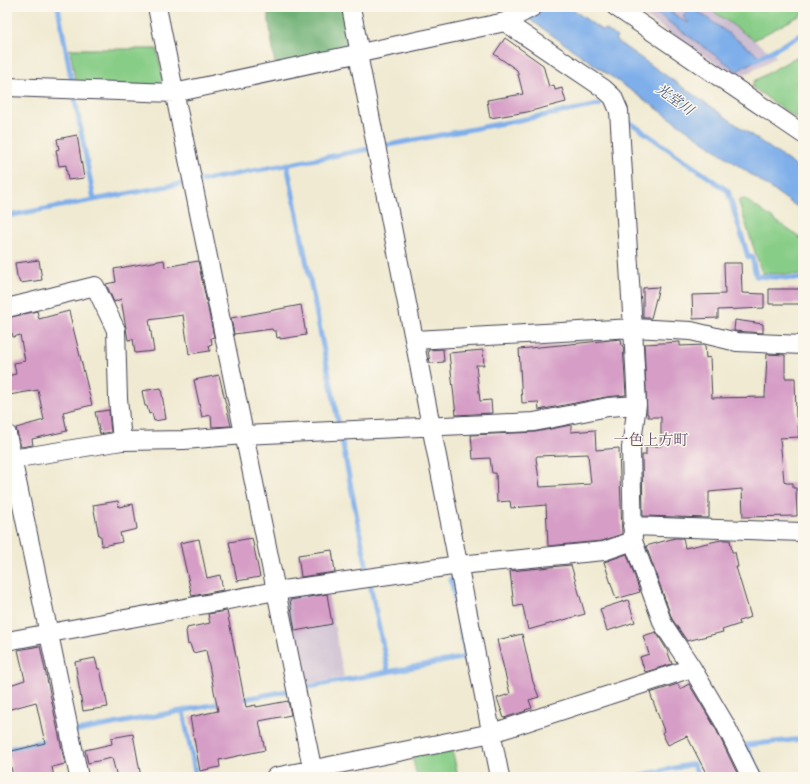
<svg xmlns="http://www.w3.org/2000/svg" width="810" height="784" font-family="'Libre Caslon Text','Noto Serif JP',serif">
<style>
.industrial{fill:#cdbed2}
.green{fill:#88cd87;stroke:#557861}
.forest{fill:#6eb074;stroke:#486958}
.water{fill:#7fafea;stroke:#506892}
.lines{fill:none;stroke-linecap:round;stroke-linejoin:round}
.stream{stroke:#7fafea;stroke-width:5}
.building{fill:#d69dc6;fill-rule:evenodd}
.street-casing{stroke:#414052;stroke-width:20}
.street{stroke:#fff;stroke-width:18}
.labels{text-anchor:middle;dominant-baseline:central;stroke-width:3;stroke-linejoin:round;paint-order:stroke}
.water-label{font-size:14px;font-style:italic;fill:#435378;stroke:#fbf7ec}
.quarter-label{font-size:15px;fill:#614d6c;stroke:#fbf7ec}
</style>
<rect width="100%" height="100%" fill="#fbf7ec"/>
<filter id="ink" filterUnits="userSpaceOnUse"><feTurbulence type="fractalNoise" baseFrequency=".025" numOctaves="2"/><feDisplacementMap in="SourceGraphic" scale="8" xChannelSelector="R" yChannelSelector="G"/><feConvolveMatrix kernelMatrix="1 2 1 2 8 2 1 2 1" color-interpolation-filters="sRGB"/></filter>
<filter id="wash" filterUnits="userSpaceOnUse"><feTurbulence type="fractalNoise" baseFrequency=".012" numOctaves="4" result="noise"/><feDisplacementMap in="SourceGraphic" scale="16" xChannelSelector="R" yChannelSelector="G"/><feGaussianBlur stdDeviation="0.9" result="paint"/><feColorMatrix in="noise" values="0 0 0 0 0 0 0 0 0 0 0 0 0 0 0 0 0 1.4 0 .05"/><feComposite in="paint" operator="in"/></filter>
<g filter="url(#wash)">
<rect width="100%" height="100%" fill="#f0ead2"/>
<!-- industrial -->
<path class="industrial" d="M631 7H707L777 57 744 75 735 76Z
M327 587 344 677 303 685 285 602 292 592Z"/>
<!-- green -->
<path class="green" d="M707 7 740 8 803 7V14L754 40Z
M70 49H157L163 80 158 86 76 84Z
M803 53V123L752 87 754 81Z
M745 199 803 240V275L762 273 738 200Z
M452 748 458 777H417L412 756Z"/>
<!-- forest -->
<path class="forest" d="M267 7H344L352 45 350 49 275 65Z"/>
<!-- water -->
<path class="water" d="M512 7H569L603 31 605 29 617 37 615 40 803 171V211Z
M648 7H664L687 23 689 22 683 17 690 7H692L761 57 737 71Z"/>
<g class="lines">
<!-- stream -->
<path class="stream" d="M58 7 72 83
M755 60 803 34
M75 99 94 200
M631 123 728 191 748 257H752L756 276 803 279
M383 146 599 105
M287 164 339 426
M200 181 369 149
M7 216 185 183
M341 436 367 569
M370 583 388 671
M303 688 466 657 451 579
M238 700 288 691
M183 711 196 777
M77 731 222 703
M7 749 62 737
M632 777 693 764 700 777
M762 777 745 745 803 739"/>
</g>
<g id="blocks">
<!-- building -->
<path class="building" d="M505 38 543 65 549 87 554 85 555 90 562 88 566 102 527 112 490 118 487 100 523 94 517 70 494 54Z
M77 135 84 178 68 180 66 165 59 166 56 150 59 149 57 139Z
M39 260 42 280 20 283 17 276 15 263Z
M164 260 165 267 198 261 214 337 211 338 212 344 209 345 210 351 189 354 183 315 149 320 154 351 135 353 133 339 128 340 121 299 114 302 106 284 116 282 114 269Z
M724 263H741L742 293 764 294V308L718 310V318L693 319 692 295 725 294Z
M659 287 651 318H643V288Z
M769 289H803V304H769Z
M301 305 306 335 280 339V337L277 338 276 331H273L272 329 234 334 231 318Z
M37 311 39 319 69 311 92 405 63 412 67 431 32 439 33 445 21 447 16 428 44 420 38 390 9 395 7 376 16 374 14 363 25 361 20 335 13 337 12 333 7 334V318Z
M735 320 763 324V333L734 331Z
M621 339 622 346H623L626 395 606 397 539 410 538 402 522 403 519 349Z
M680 342V346L705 345 706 358 710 357 712 398 765 397 767 354 785 355V378H795L796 417 798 420 799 437 780 438 784 481 786 483H793V488H796L797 516 743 517 742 489 709 492V518L643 516 642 455H646V446H661V417H648V414H647L644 344Z
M443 349 444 362 430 363 428 350Z
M483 350 484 365H476L480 401 491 400 492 413 456 415 449 353Z
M219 375 231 426 212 427 211 415 202 417 194 380Z
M161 388 166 419 154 421 152 413 149 414 147 406H145L142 391Z
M109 410 111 432 100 434 95 412Z
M571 425V432L595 430 596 450 619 448 622 534 602 541 548 546 546 505 511 508 510 501 497 502 496 473H492L490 458 473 459 471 435 535 432ZM588 454 591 484 540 487 536 458 537 456Z
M118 501 119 507 133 504 137 529 120 533 122 542 102 546 101 536H99L93 505Z
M252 538 260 577 237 581 229 542Z
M675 538H683L685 548 721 540H730L732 552H735L738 567H736L751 617 739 621 740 624 722 630 723 632 687 641 672 619 646 546Z
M199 539 207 578 220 575 223 590 192 596 180 543Z
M332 550 335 572 301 577 298 555Z
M627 554 640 592 616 599 604 562Z
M571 565 585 614 528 630 523 607 522 605 514 607 510 571Z
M327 594 332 624 295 631 290 600Z
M628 600 635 622 607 631 600 609Z
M227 611 246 707 256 705V707L288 701 291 715 259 721 265 750 219 760 220 767 200 771 190 717 218 711 206 650 193 653 190 644 188 645 186 631 187 630V628L210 623 208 614Z
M656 632 667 650 672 664 645 672 640 657 649 654 643 636Z
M522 634 533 682 539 697 529 700 532 708 525 710 526 711 504 718 497 698 510 694 497 640Z
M40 646 65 764 52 767 54 777H13L8 752 45 743 36 702 7 710V686L25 680 18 650Z
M95 658 98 669H100L108 707 83 711 75 662Z
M678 684 680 689 689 684 716 729 737 773 730 777H708L687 736 668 745 662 733 664 731 650 693Z
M133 734 141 777H117L112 758 88 763 85 750 112 744 111 738Z"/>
</g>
</g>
<g filter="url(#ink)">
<use href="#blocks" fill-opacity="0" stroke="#414052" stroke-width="1"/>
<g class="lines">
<defs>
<path id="street" d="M157 7 314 777
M351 7 360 54
M616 7 803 134
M505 22 603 88 613 97 619 111 633 328 637 405 631 448 633 541 663 624 692 668 725 724 751 777
M358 54 500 777
M7 87 174 93 505 22 533 7
M7 308 95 286 116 330 118 398 122 441
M415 340 633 328 691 331 737 342 803 345
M7 434 79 777
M7 462 12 459 122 441 184 440 244 435 534 422 608 407 637 405
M632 526 803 532
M7 641 276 591 459 565 604 551 633 541
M275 777 492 733 692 668"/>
</defs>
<!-- street casing -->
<use href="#street" class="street-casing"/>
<!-- street -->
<use href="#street" class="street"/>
</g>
</g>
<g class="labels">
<!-- water labels -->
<g class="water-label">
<text transform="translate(675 99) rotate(36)">光堂川</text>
</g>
<!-- quarter labels -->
<g class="quarter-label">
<text x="651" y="439">一色上方町</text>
</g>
</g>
<!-- margin -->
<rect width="810" height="784" fill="none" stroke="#fbf7ec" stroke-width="24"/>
</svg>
